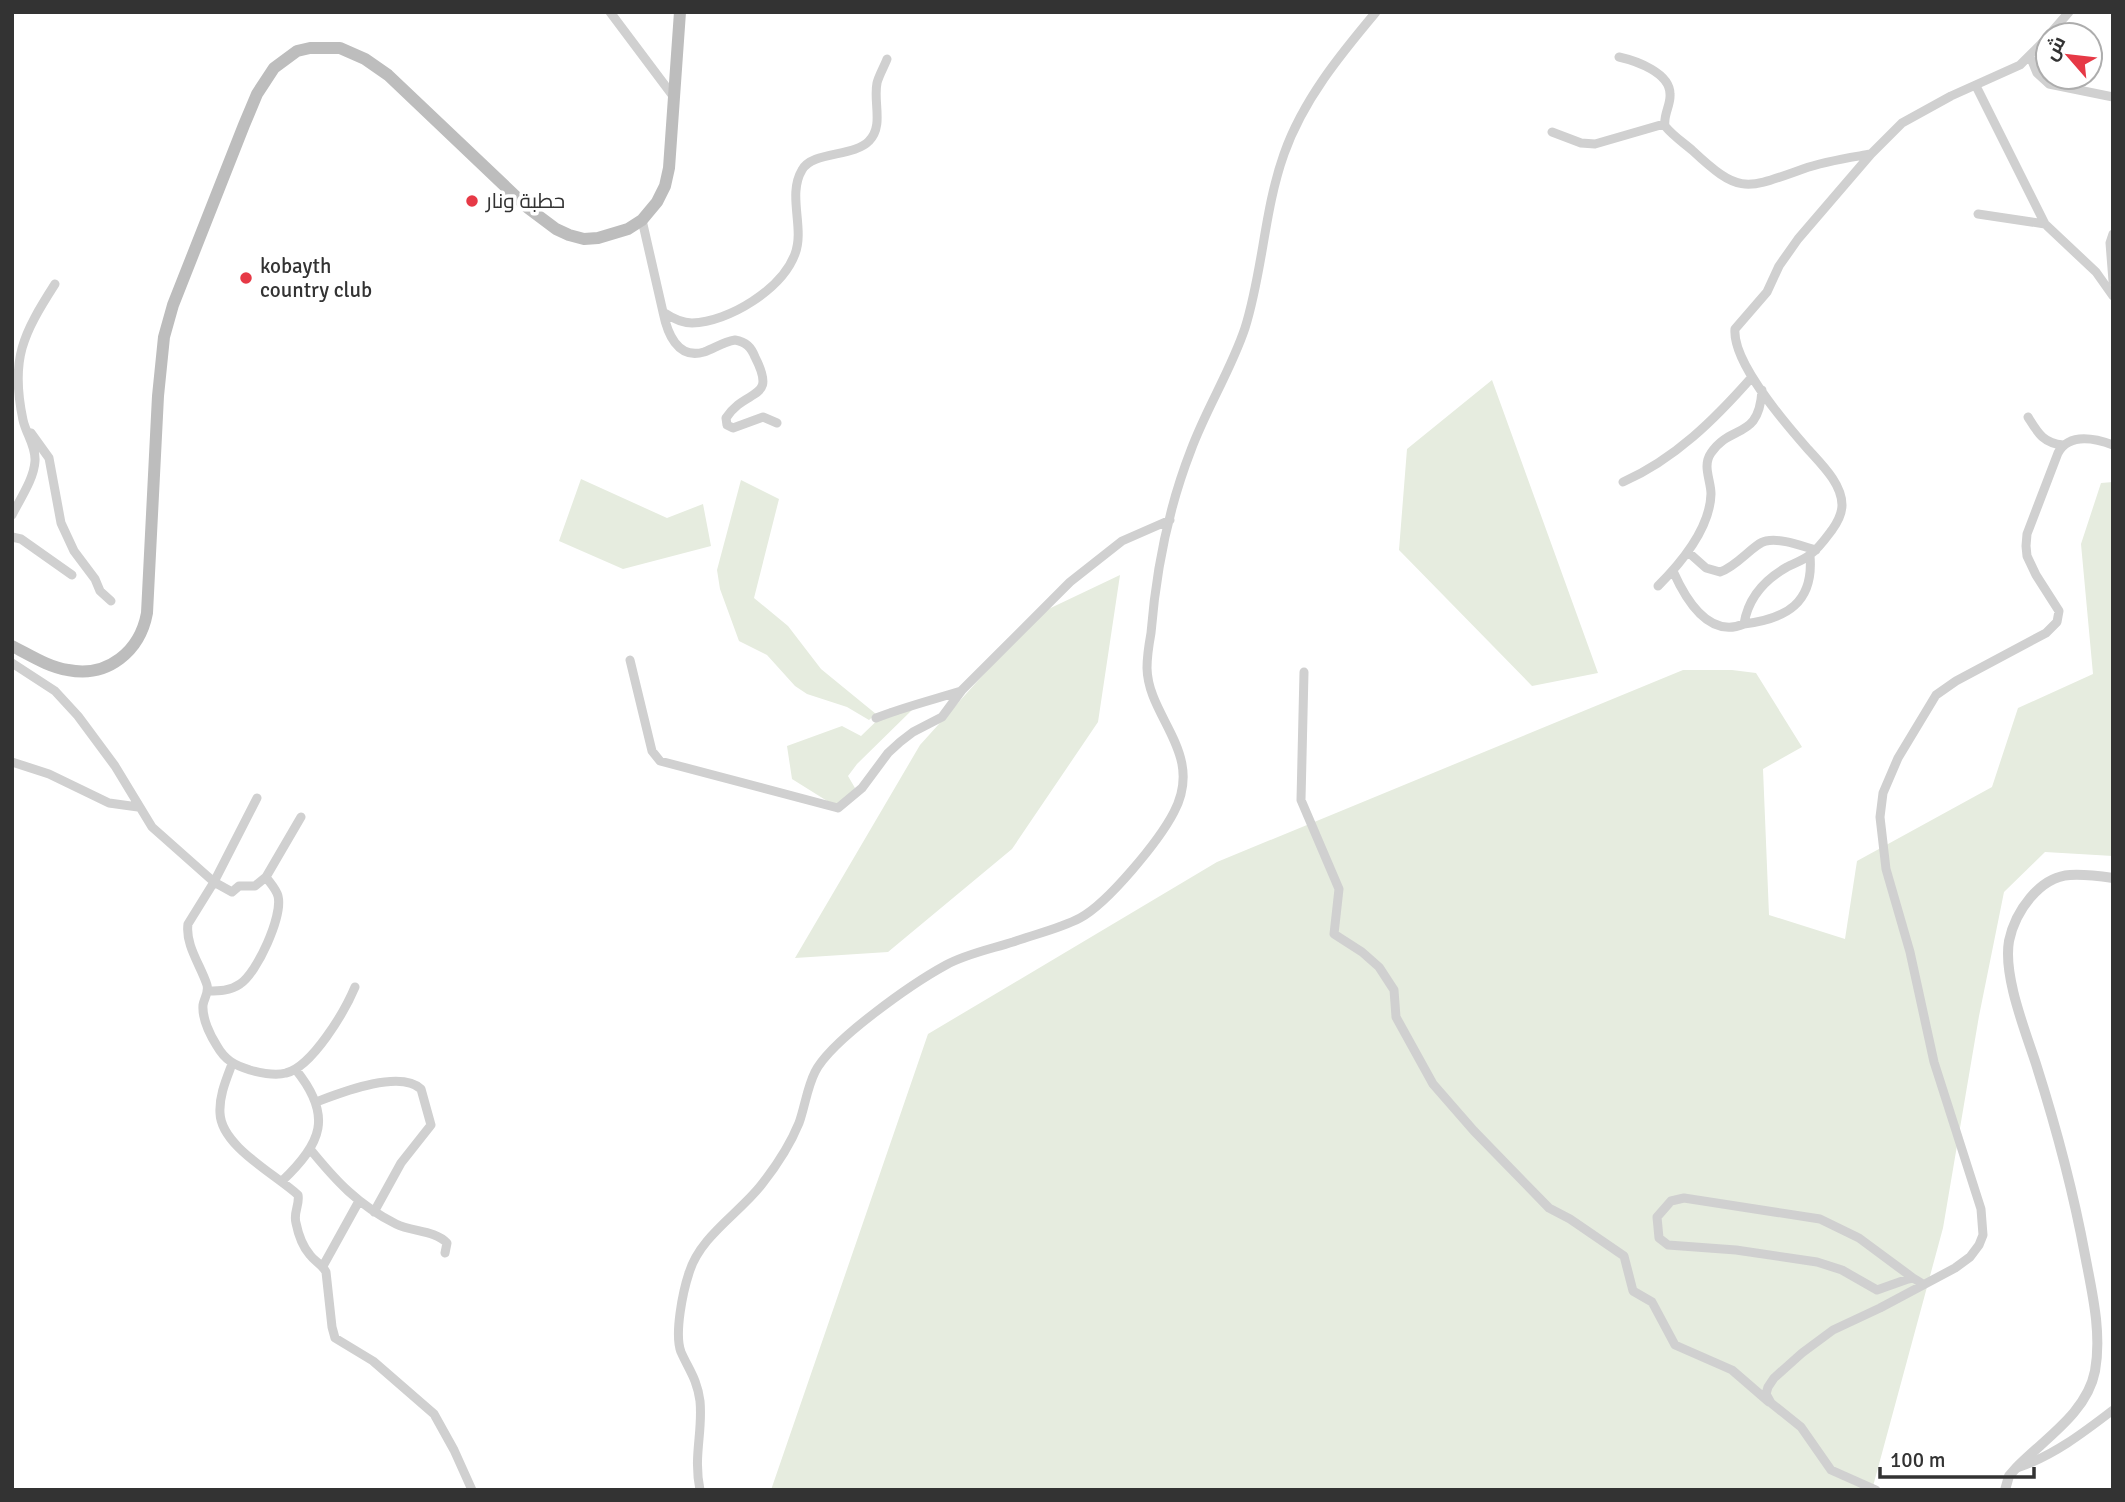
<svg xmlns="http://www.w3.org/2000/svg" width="2125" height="1502" font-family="Signika,Cairo,sans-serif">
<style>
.green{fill:#e6ecdf}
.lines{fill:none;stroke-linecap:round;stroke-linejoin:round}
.minor{stroke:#d0d0d0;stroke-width:9}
.tertiary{stroke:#d0d0d0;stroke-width:10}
.secondary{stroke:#bdbdbd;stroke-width:12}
.poi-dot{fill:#e63946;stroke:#fff;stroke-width:2.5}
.labels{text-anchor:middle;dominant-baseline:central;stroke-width:7;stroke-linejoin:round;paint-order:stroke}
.poi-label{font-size:21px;fill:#333;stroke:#fff;text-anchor:start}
</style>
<rect width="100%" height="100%" fill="#fff"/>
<!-- green -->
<path class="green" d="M1492 380 1598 673 1532 686 1399 550 1407 449Z
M581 479 667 518 703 504 711 546 623 569 559 541Z
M741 480 779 499 754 598 788 626 821 669 876 714 869 720 847 707 807 694 795 686 767 655 739 641 720 589 717 570Z
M2113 482V856L2045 852 2004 892 1979 1016 1943 1228 1872 1490H771L928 1034 1217 862 1683 670H1732L1756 673 1802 747 1763 769 1769 915 1845 939 1857 861 1992 787 2018 708 2093 674 2081 544 2101 483Z
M1120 575 1098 722 1012 849 888 952 795 958 920 745 1038 614Z
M890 708 912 710 857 764 848 776 855 788 840 809 792 779 787 746 842 726 861 736Z"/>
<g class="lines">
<!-- minor -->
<path class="minor" d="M610 12 673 96
M2049 35 2069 12
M2030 56 2037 73 2049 84 2113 97
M1619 57C1637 61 1670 73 1670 94 1671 105 1663 115 1665 126 1673 136 1684 143 1693 151 1740 195 1746 189 1803 169 1825 161 1848 158 1871 154
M1976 86 2045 224 2096 272 2113 296
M1552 132 1581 143 1595 144 1664 124
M1978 214 2045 224
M642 220 663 312C672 318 681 323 692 323 729 322 782 289 795 254 805 228 787 195 802 170 812 151 854 157 869 141 884 126 873 102 877 83 879 75 884 67 887 59
M2113 234 2110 243 2113 281
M663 312C667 332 677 360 704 352 715 348 723 342 735 340 746 342 751 347 755 357 778 402 746 387 726 418L727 425 733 428 763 417 777 423
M2028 417C2038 433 2043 443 2063 445
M31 433 49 458 61 523 74 551 95 579 100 591 111 601
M1623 482C1675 459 1715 419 1752 377
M12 515C20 499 34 479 35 461 36 446 26 434 23 420 10 359 23 334 55 284
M12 537 21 539 72 575
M1688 552 1706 568 1720 572C1738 566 1754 543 1766 541 1782 538 1801 546 1816 550
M1673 571C1685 598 1708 639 1744 624 1748 598 1764 580 1787 567 1795 563 1804 560 1811 554 1819 548 1826 538 1832 530 1837 523 1842 514 1842 505 1842 483 1820 463 1806 447 1785 423 1732 362 1735 329L1767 292 1779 266 1798 239 1871 154 1902 123 1951 96 2020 65 2048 37
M1658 586C1681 563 1710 528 1711 494 1711 480 1702 466 1711 453 1731 423 1759 441 1762 390
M1744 624C1786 619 1814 603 1810 556
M630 660 652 751 660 761 838 808 862 788 888 753 900 742 913 732 942 717 962 690 1070 582 1122 541 1170 520
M12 663 55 691 78 716 115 766 152 827 214 882 232 892 239 886H255L266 877
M1304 672 1301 800 1339 889 1334 934 1362 952 1379 967 1394 990 1396 1017 1433 1084 1474 1131 1549 1208 1570 1219 1624 1256 1633 1291 1652 1302 1675 1345 1732 1370 1769 1402
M876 718C904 707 932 700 961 691
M12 762 49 774 109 803 138 807
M257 798 214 882 188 924C185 945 201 966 207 985 209 993 204 998 203 1005 202 1018 210 1035 217 1046 225 1060 234 1065 250 1070 261 1073 275 1076 286 1073 312 1067 345 1011 355 987
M208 991C219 991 230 991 240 984 257 973 283 916 278 896 276 889 270 883 266 877L301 817
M232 1064C226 1080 219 1096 220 1113 221 1146 275 1174 298 1195 300 1205 293 1212 296 1223 298 1233 303 1247 310 1255 315 1262 322 1264 326 1272L332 1327 335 1338 373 1361 434 1414 454 1450 472 1490
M316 1102C340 1093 400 1069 421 1089L431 1125 401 1163 374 1212
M310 1149C336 1181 358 1205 396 1224 412 1232 435 1230 447 1243L445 1253
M282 1181C322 1143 333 1116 296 1070
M323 1266 359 1201
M1913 1278 1859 1238 1820 1219 1684 1198 1671 1201 1657 1217 1659 1238 1668 1245 1736 1250 1817 1262 1842 1270 1877 1290 1908 1279 1913 1278 1923 1284
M2017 1468C2053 1456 2083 1433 2113 1410
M700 1490C693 1456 703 1432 700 1401 697 1379 689 1370 681 1352 674 1334 683 1291 689 1273 700 1236 740 1213 762 1184 777 1165 790 1145 799 1123 805 1106 807 1088 815 1072 831 1040 913 983 946 965 966 954 991 949 1013 942 1035 934 1059 929 1080 918 1108 903 1159 841 1174 812 1205 753 1148 718 1147 668 1147 657 1149 644 1151 633 1156 571 1168 509 1191 450 1206 409 1231 370 1245 328 1263 271 1264 210 1284 154 1303 100 1340 55 1376 12
M1876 1490 1831 1470 1801 1427 1771 1403 1766 1394 1768 1387 1774 1378 1802 1353 1833 1330 1880 1308 1955 1268 1970 1257 1979 1245 1983 1235 1981 1209 1934 1062 1910 952 1886 869 1880 817 1883 793 1898 758 1936 695 1956 681 2046 633 2057 622 2059 611 2036 575 2027 556 2026 546 2027 534 2058 453C2069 433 2094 438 2113 445"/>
<!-- tertiary -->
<path class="tertiary" d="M2005 1490 2009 1476 2016 1468C2044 1439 2087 1413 2095 1371 2102 1333 2092 1292 2085 1255 2073 1190 2056 1127 2036 1064 2025 1030 2003 976 2009 941 2015 912 2039 877 2070 875 2085 874 2099 876 2113 878"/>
<!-- secondary -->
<path class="secondary" d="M12 646C30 655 48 667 68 670 108 678 140 651 147 613L158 396 164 337 173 305 244 125 257 94 274 68 297 51 310 48H340L365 59 388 75 528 208 556 229 569 235 584 239 598 238 628 229 642 220 657 202 665 186 669 168 680 12"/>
</g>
<!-- markers -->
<g class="poi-dot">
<circle cx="472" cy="201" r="7"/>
<circle cx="246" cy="278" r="7"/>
</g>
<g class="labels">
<!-- poi labels -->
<g class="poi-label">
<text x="486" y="201">حطبة ونار</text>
<text x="260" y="266">kobayth<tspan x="260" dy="24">country club</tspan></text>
</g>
</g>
<!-- border -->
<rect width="2125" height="1502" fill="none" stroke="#333333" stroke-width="28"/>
<!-- north arrow -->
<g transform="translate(2069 56) rotate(298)"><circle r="33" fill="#ffffff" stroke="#adadad" stroke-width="2"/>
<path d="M0-5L12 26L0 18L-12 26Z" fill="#e63946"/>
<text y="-10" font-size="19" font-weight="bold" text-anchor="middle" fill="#333333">ش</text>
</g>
<!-- scale -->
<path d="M1880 1467v10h154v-10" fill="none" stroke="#333333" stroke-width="3.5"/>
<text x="1890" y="1467" font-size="21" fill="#333333" stroke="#ffffff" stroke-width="5" paint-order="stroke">100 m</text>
</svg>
